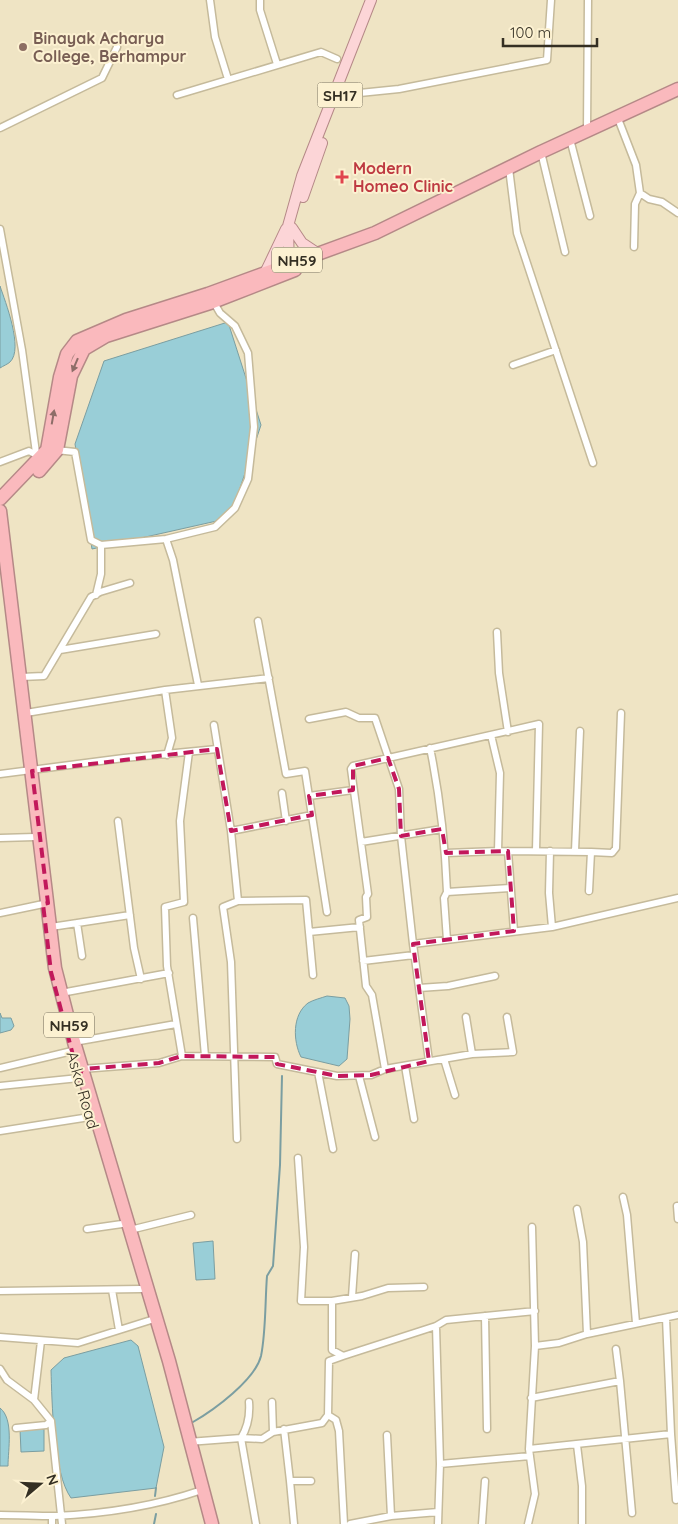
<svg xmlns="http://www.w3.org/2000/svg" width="678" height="1524" font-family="Quicksand,sans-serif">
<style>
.water{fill:#99ced7;stroke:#7b9ea1}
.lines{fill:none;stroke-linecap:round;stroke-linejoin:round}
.stream{stroke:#7b9ea1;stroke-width:2}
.street-casing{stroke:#c5ba9b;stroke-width:9}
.primary-casing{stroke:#b58987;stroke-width:12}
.highway-casing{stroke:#b58987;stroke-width:15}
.street{stroke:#fff;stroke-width:6}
.primary{stroke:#fcd5d7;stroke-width:10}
.highway{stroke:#fab9bd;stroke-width:12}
.oneway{fill:#8d6d68}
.marked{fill:none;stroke:#c2185b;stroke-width:4;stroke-dasharray:10 6;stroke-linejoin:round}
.education-dot{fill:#8d6e63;stroke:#fcf1d1;stroke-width:2}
.health-dot{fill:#e0444e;stroke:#fcf1d1;stroke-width:2}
.labels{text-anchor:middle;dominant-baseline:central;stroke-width:4;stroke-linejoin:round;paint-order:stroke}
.shield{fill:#fcf1d1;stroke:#706957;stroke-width:1}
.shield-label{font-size:15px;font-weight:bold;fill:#342f23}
.education-label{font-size:16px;font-weight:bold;fill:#785e54;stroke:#fcf1d1;text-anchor:start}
.health-label{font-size:16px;font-weight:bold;fill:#be3a42;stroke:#fcf1d1;text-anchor:start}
.street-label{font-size:16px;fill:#342f23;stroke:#fcf1d1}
</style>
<rect width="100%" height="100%" fill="#efe4c4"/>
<!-- water -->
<path class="water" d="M0 286C5 301 24 349 10 362 8 364 3 366 0 368Z
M228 322 261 425 230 518 92 549 75 444 104 361Z
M327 996 345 998 349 1006 350 1019 347 1059 339 1066 301 1057C293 1041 292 1015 308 1003 313 1000 321 998 327 996Z
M0 1013 2 1018H11L14 1026 11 1030 0 1033Z
M213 1241 215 1279 196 1280 193 1243Z
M131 1340 138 1346 164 1447 156 1488 71 1498C53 1473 52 1402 51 1370L64 1358Z
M0 1408C14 1419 8 1450 8 1466H0Z
M20 1429H44V1451L21 1452Z"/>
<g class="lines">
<!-- stream -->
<path class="stream" d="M193 1422C214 1410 255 1380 261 1356 266 1332 265 1301 267 1276L273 1266 280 1165 282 1076
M155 1496 156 1488
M154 1524 156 1514"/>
<defs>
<path id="street" d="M210 0 215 37 228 79
M260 0V10L277 64
M177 95 321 52 337 59
M340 95 399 89 547 60 551 0
M617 116 636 165 640 193 649 199 662 202 678 213
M0 128 102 78 117 47
M587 130 588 0
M570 139 590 216
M541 152 565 252
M509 168 517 233 593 463
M0 229 22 350 37 460
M634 247 635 204 640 193
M513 365 556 350
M56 450 75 452 91 540 101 545 166 539 215 527 235 508 248 479 254 427 248 353 235 326 220 313 213 301
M0 462 29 451 38 456
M166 539 173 560 198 685
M96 595 101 574V545
M258 621 286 774 305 771 327 912
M497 632 499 673 508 732
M60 650 156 634
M21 677 44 676 91 597 100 592 130 583
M165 690 172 738 167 755
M26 713 165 690 269 678
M309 719 346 712 359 718H375L399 789 401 836 413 944 429 1061
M214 725 231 831 238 901 223 907 231 962 237 1139
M491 735 500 773 498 851
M430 748C440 796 445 843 447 892L444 898 447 940
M0 774 124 758 217 749
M282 793 286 821
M309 796 353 790
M118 821 134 948 141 979
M231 831 312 815
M0 838 35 837
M361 842 442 829
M508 851 514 931
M550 851 549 893 552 927
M575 851 580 731
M446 853 498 851 591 852
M589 891 591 852 612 853 616 848 621 713
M447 892 510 888
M238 901 306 900 313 975
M0 913 48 903
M193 918 205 1056
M77 923 82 956
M51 927 130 915
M309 932 360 927
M413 944 552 927 678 898
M363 961 414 955
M419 988 448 986 495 976
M61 993 169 973
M466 1017 472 1054
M74 1042 176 1024
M182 1056 167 966 165 907 184 902 180 821 189 752
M444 1059 455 1095
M405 1066 414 1119
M0 1068 72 1051
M385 1069 372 995 366 986 359 920 367 917 366 897 368 894 351 769 353 766 539 724 536 851
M318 1072 333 1149
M359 1076 375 1137
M0 1086 79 1078 82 1069 159 1063 182 1056 275 1057 277 1064 337 1076 371 1075 385 1069 472 1054 513 1052 507 1017
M0 1131 96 1116
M298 1158 304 1247 301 1301H332
M623 1197 627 1215 636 1323
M677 1206 678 1219
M577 1209 583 1242 587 1334
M87 1229 122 1224
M130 1230 191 1215
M424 1287 388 1288 362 1296 332 1301V1350L343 1356 436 1326 446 1320 535 1311
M112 1290 119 1330
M0 1291 141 1289
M352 1297 355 1254
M485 1316 487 1429
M436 1326 440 1464 438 1524
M0 1337 78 1343 151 1320
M41 1341 34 1400 51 1421 62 1524
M535 1346 559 1343 587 1334 678 1315
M616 1349 620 1381
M343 1356 329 1361 328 1415 336 1420 339 1431 344 1524
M0 1369 7 1380 34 1400
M531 1398 620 1381 632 1513
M272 1402 273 1432
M16 1428 46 1425 51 1421
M284 1429 290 1481
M671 1434 676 1500
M188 1442 241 1438C248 1427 250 1415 249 1402
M577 1445 582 1486V1524
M529 1449 671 1434 666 1318
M440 1464 530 1456
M0 1515C18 1515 36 1516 54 1516 104 1514 155 1506 202 1490
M52 1516V1524
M391 1516 438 1512
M256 1524 241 1438 262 1439 273 1432 322 1423 328 1415
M294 1524 290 1481H311
M350 1524 391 1516 387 1435
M482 1524 485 1481
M528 1524 535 1494 529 1449 535 1346 532 1227"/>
<path id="primary" d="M303 197 322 143
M292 228 302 243 317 253
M266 271 286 229
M289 271 288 226 302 176 371 0"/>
<path id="highway" d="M39 471 57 450 71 376 84 349 106 336 213 302 295 270
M0 499 47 450 60 377 67 354 77 341 126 320 208 294 375 233 541 152 678 89
M0 511 55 968 74 1042 169 1361 212 1524"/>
</defs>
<!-- street casing -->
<use href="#street" class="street-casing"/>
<!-- primary casing -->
<use href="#primary" class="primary-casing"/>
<!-- highway casing -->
<use href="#highway" class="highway-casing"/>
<!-- street -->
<use href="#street" class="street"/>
<!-- primary -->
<use href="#primary" class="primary"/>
<!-- highway -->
<use href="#highway" class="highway"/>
</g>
<!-- one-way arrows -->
<defs><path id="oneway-solid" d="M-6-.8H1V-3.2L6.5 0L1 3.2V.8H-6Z" transform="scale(1.25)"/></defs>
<g class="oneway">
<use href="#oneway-solid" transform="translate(75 365) rotate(113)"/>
<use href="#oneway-solid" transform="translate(53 417) rotate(-80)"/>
</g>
<!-- marked area -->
<path class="marked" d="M217 749 231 831 312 815 309 796 353 790V766L388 758 399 789 401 836 442 829 446 853 508 851 514 931 413 944 429 1061 371 1075 337 1076 277 1064 275 1057 182 1056 159 1063 82 1069 79 1078 51 972 43 904 48 903 32 771Z"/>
<!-- markers -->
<circle class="education-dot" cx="23" cy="47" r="5"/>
<path class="health-dot" d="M339.5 169.5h5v5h5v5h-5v5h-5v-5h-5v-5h5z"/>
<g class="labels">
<!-- shield labels -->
<g class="shield">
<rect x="317.5" y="82.5" width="45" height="25" rx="4"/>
<rect x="272" y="247.5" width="50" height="25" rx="4"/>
<rect x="44" y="1012.5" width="50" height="25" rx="4"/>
</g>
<g class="shield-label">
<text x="340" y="95">SH17</text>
<text x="297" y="260">NH59</text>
<text x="69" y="1025">NH59</text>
</g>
<!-- education labels -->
<g class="education-label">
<text x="33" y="38">Binayak Acharya<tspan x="33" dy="18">College, Berhampur</tspan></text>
</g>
<!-- health labels -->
<g class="health-label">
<text x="353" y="168">Modern<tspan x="353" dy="18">Homeo Clinic</tspan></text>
</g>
<!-- street labels -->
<g class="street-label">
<text transform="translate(83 1090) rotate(74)">Aska Road</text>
</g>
</g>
<!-- north arrow -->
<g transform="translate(40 1484) rotate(71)" stroke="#fcf1d1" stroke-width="4" paint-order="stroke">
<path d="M0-4L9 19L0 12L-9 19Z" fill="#342f23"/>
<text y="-8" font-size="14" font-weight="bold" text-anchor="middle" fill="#342f23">N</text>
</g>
<!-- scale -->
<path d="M503 38v8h94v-8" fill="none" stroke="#342f23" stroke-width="2.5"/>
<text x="510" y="38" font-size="15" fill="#342f23" stroke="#fcf1d1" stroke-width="4" paint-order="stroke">100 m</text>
</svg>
